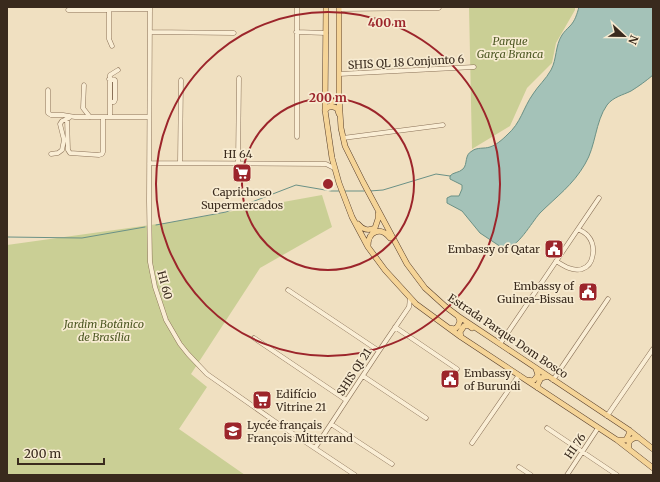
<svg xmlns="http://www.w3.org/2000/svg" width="660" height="482" font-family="Merriweather,serif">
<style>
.green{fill:#cacf95}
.water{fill:#a4c2b8;stroke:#6b9186}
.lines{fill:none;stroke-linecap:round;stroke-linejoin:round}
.stream{stroke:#6b9186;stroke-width:1}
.minor-casing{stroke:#8a7158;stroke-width:5}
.major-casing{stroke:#583f2c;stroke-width:6}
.minor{stroke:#faeed5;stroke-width:4}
.major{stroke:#f5d497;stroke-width:5}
.ring{fill:none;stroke:#9c252b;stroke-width:2}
.labels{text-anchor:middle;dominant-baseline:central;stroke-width:3.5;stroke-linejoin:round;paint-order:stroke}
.park-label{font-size:11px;font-style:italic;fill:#4c5722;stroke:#f7ebd1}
.street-label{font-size:11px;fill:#392a1d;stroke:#f7ebd1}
.poi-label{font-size:11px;fill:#392a1d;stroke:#f7ebd1;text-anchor:start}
.centre{fill:#9c252b;stroke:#f7ebd1;stroke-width:2}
.ring-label{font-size:12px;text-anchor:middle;font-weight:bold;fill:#9c252b;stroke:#f7ebd1;stroke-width:3.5;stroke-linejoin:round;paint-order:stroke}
</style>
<rect width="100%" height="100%" fill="#f0e0c1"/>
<!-- green -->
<path class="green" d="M469 7H575V10L556 43 552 63 527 88 510 126 472 149Z
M322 195 332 227 260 268 191 374 207 387 179 429 245 475H7V245L172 222Z"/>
<!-- water -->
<path class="water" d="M579 7H653V75C646 81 639 86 631 91 623 95 613 97 607 105 595 122 596 146 585 164 573 185 556 197 540 213 531 223 518 248 504 249L480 233 462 211 447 203V198L451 196H459L462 189V185L450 179V176C453 172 459 173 463 169 468 164 464 155 472 151 477 147 484 149 490 147 496 145 502 140 507 135 521 123 523 108 533 94 538 86 546 79 551 70 557 59 555 46 562 35 564 32 567 29 570 26 575 21 577 14 579 7Z"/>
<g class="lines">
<!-- stream -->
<path class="stream" d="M344 191H364
M370 191 383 190 436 174 450 176
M156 225 226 212 296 185 331 191H340
M7 237 82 238 145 227"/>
<defs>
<path id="minor" d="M109 7V39L112 46
M150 7 149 201 150 262 155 287 166 320 180 344 188 354 207 374 277 423 355 475
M339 9 439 8
M68 10 150 9
M150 32 234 33
M296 32 326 33
M339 74 474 67
M109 79 115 80V100L114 102H110
M84 85 83 108 90 117
M48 90V113L51 115H63L75 117H149
M110 117V75L118 70
M67 119 68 150 70 153 99 155 102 154 103 152V117
M297 137V7
M343 138 443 125
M51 154 58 153 62 150 64 140 60 124 62 121 69 118
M149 163 326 164 334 168
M180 163 181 80
M238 163 239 78
M556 261C564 266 573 272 582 269 595 265 596 245 588 236 586 233 581 231 578 229
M288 290 379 351
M395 327 457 369
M254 338 346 400
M500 344 599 198
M363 376 426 418
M553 380 608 299
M607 416 653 349
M331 424 392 464
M547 428 617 475
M472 443 519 375
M315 448 379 351 409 307 410 298
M519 467 531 475
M567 475 598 428"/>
<path id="major" d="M326 7 325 110 332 158 339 183 352 217 368 247 385 270 416 304 461 337 617 440 653 468
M339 7V97L341 128 345 146 363 182 407 264 425 288 446 307 458 316 629 430 653 449
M326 95 328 99 332 102 337 101 339 97
M325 110 330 106 337 108 339 114
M358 224C363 230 368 231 375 228L378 219V214
M368 246C368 231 381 226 390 238
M449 328 455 329 458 326 460 321 458 316
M461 337 460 332 464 326 468 325 472 328
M528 380 532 381 534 380 538 375 536 369
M538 388V384L541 378 548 376
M618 440H626L629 434V430
M629 448C627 441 632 438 638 437"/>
</defs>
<!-- minor casing -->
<use href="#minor" class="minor-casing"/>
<!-- major casing -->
<use href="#major" class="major-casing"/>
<!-- minor -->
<use href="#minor" class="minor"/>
<!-- major -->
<use href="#major" class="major"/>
</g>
<!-- distance rings -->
<g class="ring">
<circle cx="328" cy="184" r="86"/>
<circle cx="328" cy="184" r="172"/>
</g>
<!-- icons -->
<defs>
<symbol id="supermarket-square" viewBox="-11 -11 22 22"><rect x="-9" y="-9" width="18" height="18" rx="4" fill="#9c252b" stroke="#f7ebd1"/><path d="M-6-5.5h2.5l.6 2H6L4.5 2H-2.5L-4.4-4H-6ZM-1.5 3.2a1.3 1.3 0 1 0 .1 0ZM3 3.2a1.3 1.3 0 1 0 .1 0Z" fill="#fff"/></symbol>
<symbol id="civic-square" viewBox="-11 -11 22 22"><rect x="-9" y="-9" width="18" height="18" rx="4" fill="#9c252b" stroke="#f7ebd1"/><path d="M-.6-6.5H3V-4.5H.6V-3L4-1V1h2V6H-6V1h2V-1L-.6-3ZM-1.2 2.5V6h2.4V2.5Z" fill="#fff"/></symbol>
<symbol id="school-square" viewBox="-11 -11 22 22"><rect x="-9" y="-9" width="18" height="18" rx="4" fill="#9c252b" stroke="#f7ebd1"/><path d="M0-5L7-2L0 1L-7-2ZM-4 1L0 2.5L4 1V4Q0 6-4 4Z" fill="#fff"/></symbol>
</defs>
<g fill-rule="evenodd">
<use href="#supermarket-square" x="231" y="162" width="22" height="22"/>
<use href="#civic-square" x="543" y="238" width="22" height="22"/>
<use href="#civic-square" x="577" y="281" width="22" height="22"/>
<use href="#civic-square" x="439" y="368" width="22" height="22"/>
<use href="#supermarket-square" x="251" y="389" width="22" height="22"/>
<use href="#school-square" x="222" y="420" width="22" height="22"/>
</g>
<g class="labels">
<!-- park labels -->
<g class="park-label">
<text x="510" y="41">Parque<tspan x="510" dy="13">Garça Branca</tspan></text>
<text x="104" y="324">Jardim Botânico<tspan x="104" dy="13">de Brasília</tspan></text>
</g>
<!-- street labels -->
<g class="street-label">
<text transform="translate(406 62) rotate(-3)">SHIS QL 18 Conjunto 6</text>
<text x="238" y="154">HI 64</text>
<text transform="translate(165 285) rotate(75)">HI 60</text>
<text transform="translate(508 336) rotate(34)">Estrada Parque Dom Bosco</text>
<text transform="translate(354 372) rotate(-57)">SHIS QI 21</text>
<text transform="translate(575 446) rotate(-56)">HI 76</text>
</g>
<!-- poi labels -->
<g class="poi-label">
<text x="242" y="192" text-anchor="middle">Caprichoso<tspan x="242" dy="13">Supermercados</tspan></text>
<text x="540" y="249" text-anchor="end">Embassy of Qatar</text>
<text x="574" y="286" text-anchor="end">Embassy of<tspan x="574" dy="13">Guinea-Bissau</tspan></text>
<text x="464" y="373">Embassy<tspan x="464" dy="13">of Burundi</tspan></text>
<text x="276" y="394">Edifício<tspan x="276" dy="13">Vitrine 21</tspan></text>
<text x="247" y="425">Lycée français<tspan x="247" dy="13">François Mitterrand</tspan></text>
</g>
</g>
<circle cx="328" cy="184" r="6" class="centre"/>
<g class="ring-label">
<text x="387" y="27">400 m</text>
<text x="328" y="102">200 m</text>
</g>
<!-- border -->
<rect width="660" height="482" fill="none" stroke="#392a1d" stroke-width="16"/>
<!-- north arrow -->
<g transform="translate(624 36) rotate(112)" stroke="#f7ebd1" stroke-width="3" paint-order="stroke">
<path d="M0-3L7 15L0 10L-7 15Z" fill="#392a1d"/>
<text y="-6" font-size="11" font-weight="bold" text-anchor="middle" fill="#392a1d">N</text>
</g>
<!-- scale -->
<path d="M18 458v6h86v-6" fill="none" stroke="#392a1d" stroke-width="2"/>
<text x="24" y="458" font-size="12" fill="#392a1d" stroke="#f7ebd1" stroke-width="3" paint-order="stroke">200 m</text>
</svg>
